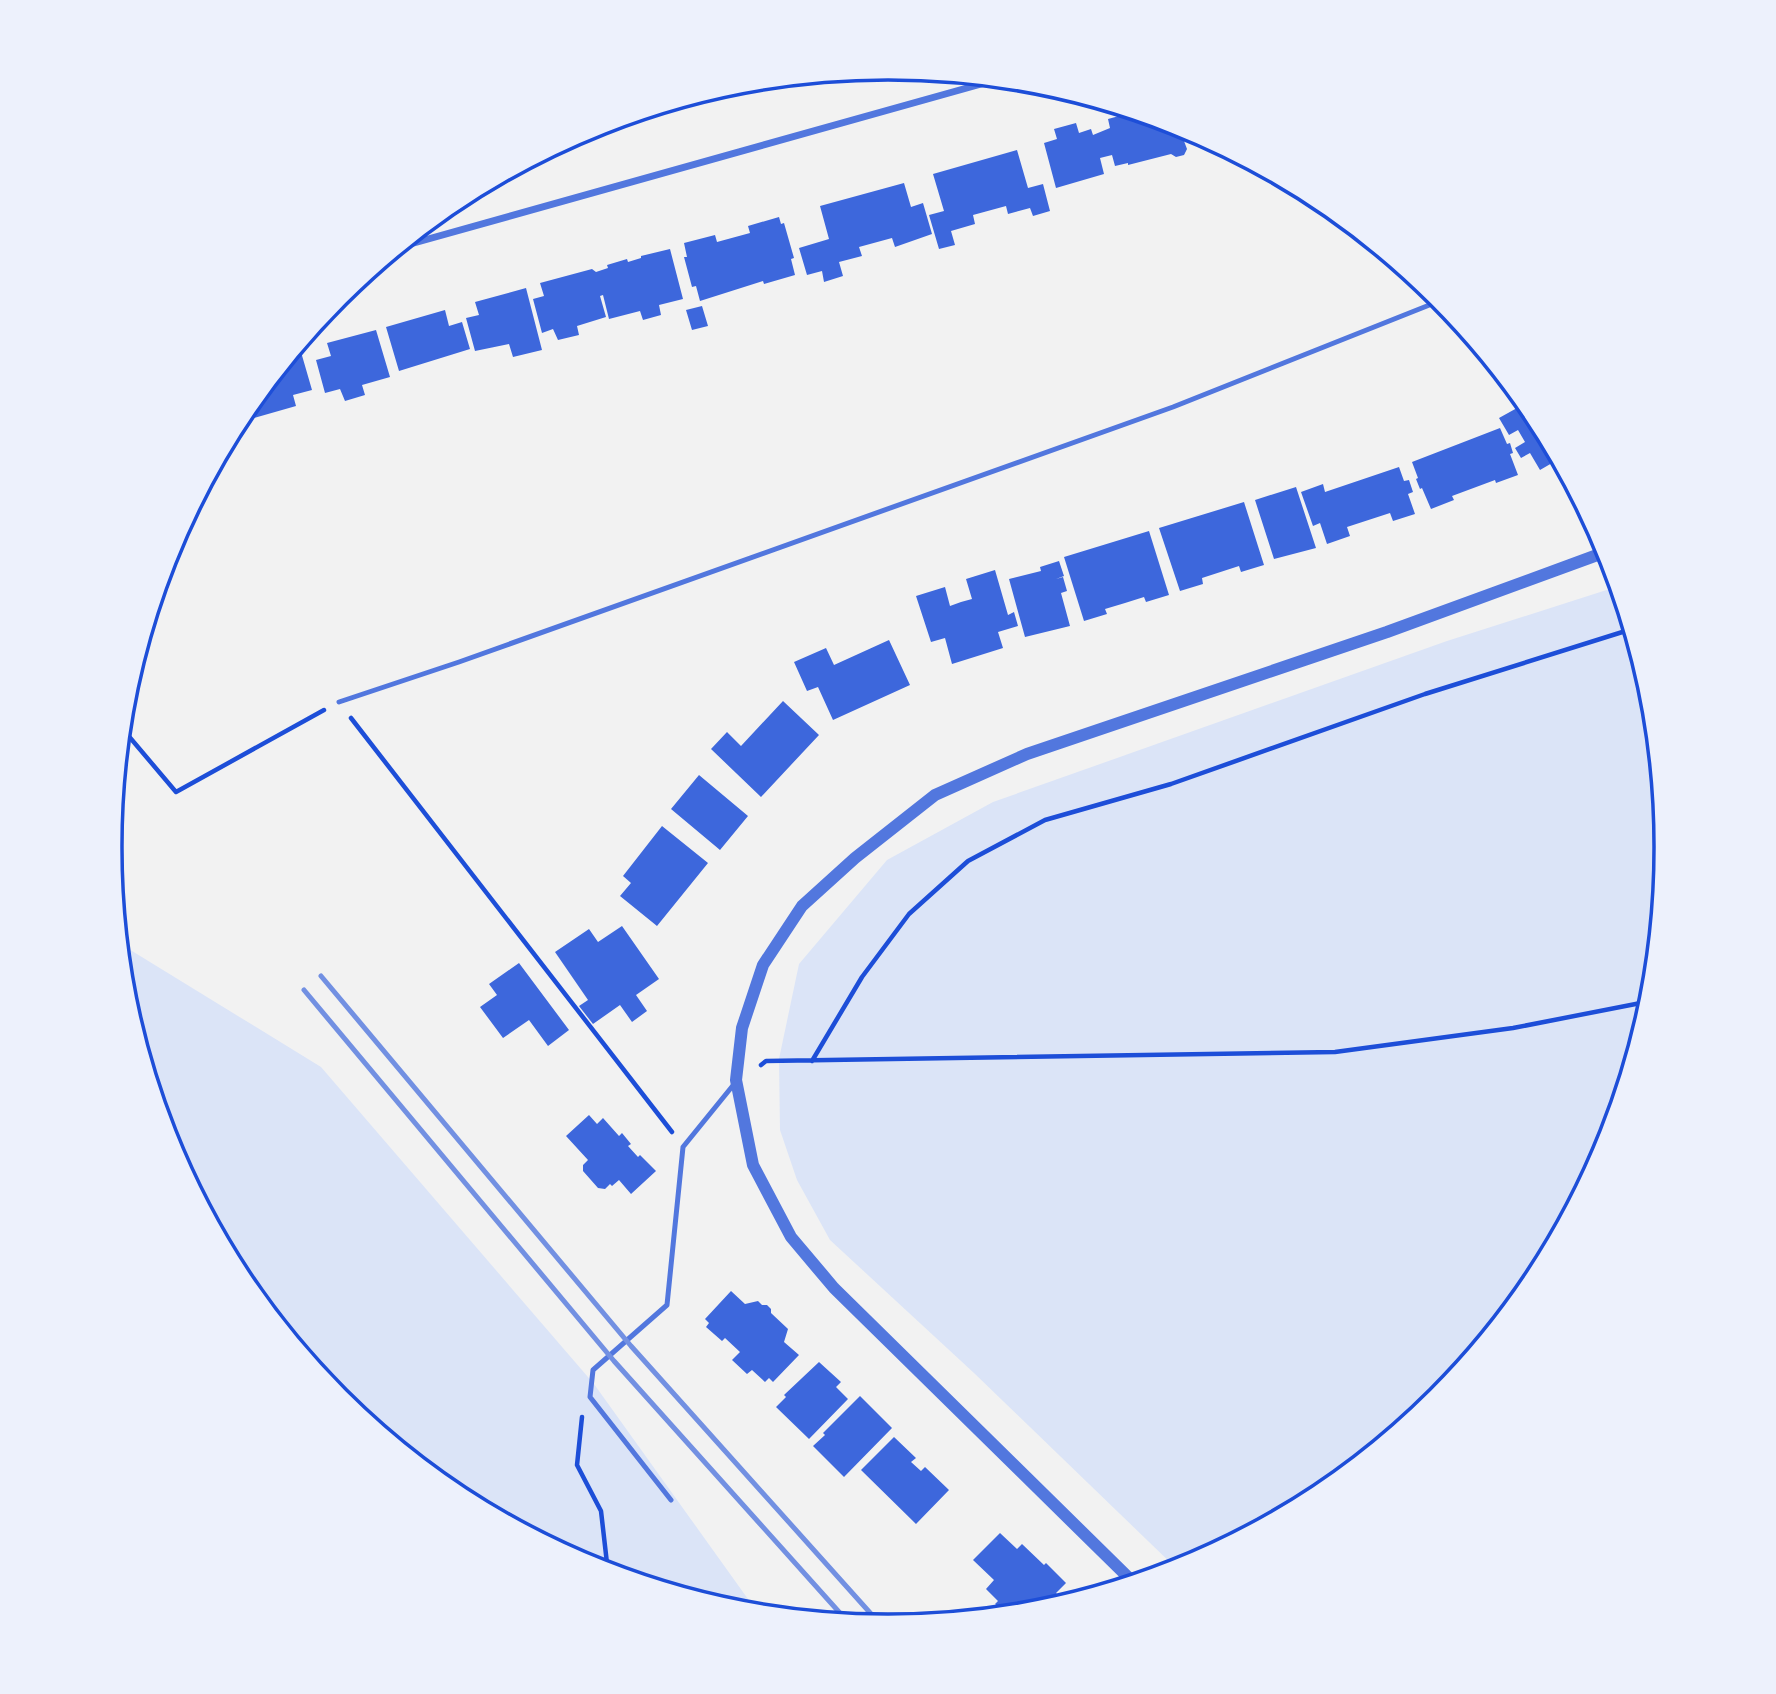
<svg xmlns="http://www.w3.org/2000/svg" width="1776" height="1694" font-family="'Alegreya Sans',sans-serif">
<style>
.green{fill:#dbe4f7}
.building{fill:#3d67dc}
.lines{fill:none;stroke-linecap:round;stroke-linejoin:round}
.path{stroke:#1d4ed8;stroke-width:4.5}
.service{stroke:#5277de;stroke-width:5}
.minor{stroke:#5277de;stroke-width:7}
.tertiary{stroke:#5277de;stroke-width:12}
.rail{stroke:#7290e2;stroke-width:5}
.rim{fill:none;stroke:#1d4ed8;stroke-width:3.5}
</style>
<rect width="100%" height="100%" fill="#f2f2f2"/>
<!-- green -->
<path class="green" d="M1619 586 1652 695 1667 847 1652 999 1607 1145 1535 1280 1438 1398 1320 1495 1177 1569 974 1373 830 1240 797 1180 780 1130 779 1059 799 964 887 860 993 802 1447 641Z
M119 943 321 1067 594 1384 758 1613 736 1611 590 1566 455 1494 337 1397 240 1279 168 1145 124 999Z"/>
<!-- building -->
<path class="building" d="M1134 112 1178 125 1187 149 1184 155 1176 157 1171 154 1128 165V163L1115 166 1112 155 1100 158 1104 174 1056 188 1044 143 1057 139 1054 129 1076 123 1079 133 1091 129 1093 135 1110 128 1108 119Z
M1017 150 1028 188 1043 184 1050 211 1033 216 1030 208 1008 214 1006 206 973 215 975 224 951 231 955 245 939 249 929 215 944 211 933 174Z
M904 183 911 207 923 203 932 234 895 247 892 238 859 247 862 256 839 262 843 276 824 282 822 271 807 275 799 248 829 239 820 206Z
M779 217 781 224 784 223 794 258 791 259 795 275 764 284 763 281 700 301 696 286 692 287 684 257H687L684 243 715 235 717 242 750 233 748 226Z
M670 249 683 299 659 305 661 315 643 320 640 311 609 319 603 295 600 296 606 317 577 326 579 335 558 340 553 329 542 333 533 299 544 296 540 283 592 269 596 272 608 268 607 265 627 259 628 262 641 258V256Z
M526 288 542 350 513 357 509 344 475 351 466 318 479 315 475 302Z
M702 306 708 326 692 330 686 310Z
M445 310 449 326 462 322 470 349 399 371 386 327Z
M376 330 390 377 362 385 365 395 345 401 340 389 325 393 316 360 331 356 327 343Z
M301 352 312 390 293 395 296 406 236 423 241 414 289 356Z
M1526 403 1536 415 1559 459 1540 470 1530 453 1521 458 1515 448 1525 442 1518 430 1509 435 1499 418Z
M1500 428 1507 444 1510 443 1513 453 1510 454 1518 475 1496 483 1495 480 1452 496 1454 500 1431 509 1422 488 1420 489 1416 479 1418 478 1412 462Z
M1399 467 1404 481 1409 480 1413 492 1408 494 1415 514 1393 521 1390 513 1347 527 1350 536 1327 544 1320 523 1313 526 1301 492 1323 484 1325 492Z
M1296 487 1316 548 1274 559 1255 500Z
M1244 502 1264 565 1241 572 1239 566 1202 578 1203 584 1180 591 1159 528Z
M1149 531 1169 595 1146 602 1144 597 1125 603 1105 609 1107 614 1084 621 1064 557Z
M1059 561 1064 576 1056 579 1063 577 1067 591 1061 593 1070 626 1025 637 1009 579 1041 571 1040 567Z
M995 570 1008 615 1014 612 1018 626 998 632 1003 648 952 664 945 638 931 642 916 596 945 587 950 606 961 602 972 599 966 579Z
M889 640 910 685 833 720 818 687 807 691 794 662 826 648 834 665Z
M783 701 819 735 761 797 711 749 727 732 741 746Z
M699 775 748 816 720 850 671 809Z
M662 826 708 863 657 926 620 896 631 883 623 876Z
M622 926 659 979 636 995 647 1011 632 1022 620 1005 593 1024 579 1006 588 1000 555 952 589 929 598 942Z
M519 963 569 1030 548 1046 529 1020 503 1038 480 1007 497 995 489 984Z
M589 1115 597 1124 603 1118 619 1136 622 1133 631 1144 628 1146 638 1157 640 1155 656 1171 631 1194 619 1180 612 1186 610 1184 605 1189 598 1188 583 1171V1165L588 1160 566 1136Z
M731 1291 745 1304 758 1301 762 1305H767L771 1309V1313L788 1329 784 1342 799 1355 773 1382 769 1378 765 1382 752 1370 747 1374 732 1360 740 1352 725 1338 722 1341 706 1327 709 1323 705 1319Z
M819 1362 841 1382 836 1387 848 1399 809 1439 776 1407 786 1397 784 1395Z
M860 1396 892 1428 844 1477 813 1446 825 1435 823 1433Z
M894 1437 916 1458 911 1462 921 1471 925 1467 949 1490 916 1524 861 1470Z
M1000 1533 1017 1549 1022 1544 1044 1565 1046 1563 1066 1583 1056 1593 1066 1603 1040 1611 1006 1614 995 1604 998 1601 986 1589 994 1580 973 1560Z"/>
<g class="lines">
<!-- path -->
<path class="path" d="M351 718 672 1132
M121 727 176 792 324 710
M812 1061 862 977 909 914 968 861 1045 820 1171 784 1425 694 1632 629
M761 1065 766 1061 1335 1052 1513 1028 1651 1001
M582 1417 577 1465 601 1511 608 1572"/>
<!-- service -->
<path class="service" d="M339 702 459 662 1173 407 1442 300
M671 1500 590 1397 593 1370 667 1305 683 1147 735 1083"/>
<!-- minor -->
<path class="minor" d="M396 248 999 79"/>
<!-- tertiary -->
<path class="tertiary" d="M1133 1582 834 1288 791 1237 753 1165 736 1080 742 1028 763 965 802 906 855 858 935 795 1027 754 1387 632 1600 554 1607 549"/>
<!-- rail -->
<path class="rail" d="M321 976 631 1346 881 1625
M304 990 614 1361 848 1622"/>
</g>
<!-- crop -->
<path d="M0 0H1776V1694H0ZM888 80H888A766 766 0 0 1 1654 846V848A766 766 0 0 1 888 1614H888A766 766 0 0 1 122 848V846A766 766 0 0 1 888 80Z" fill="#edf1fc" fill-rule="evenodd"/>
<path class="rim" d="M888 80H888A766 766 0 0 1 1654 846V848A766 766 0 0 1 888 1614H888A766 766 0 0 1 122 848V846A766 766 0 0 1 888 80Z"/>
</svg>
